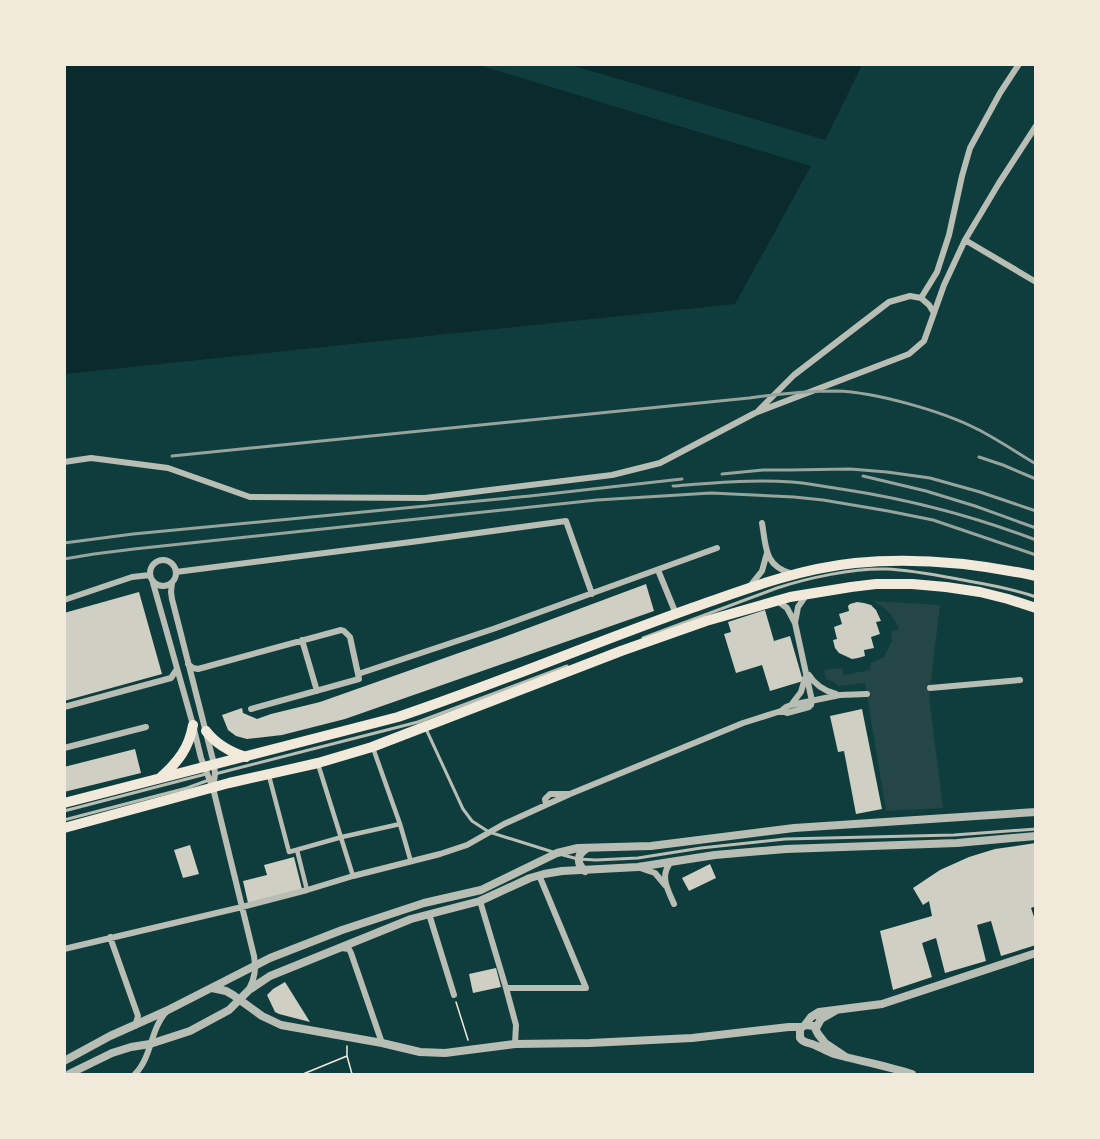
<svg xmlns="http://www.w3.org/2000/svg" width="1100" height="1139" font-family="Raleway,sans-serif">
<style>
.green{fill:#244646}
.water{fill:#0a2a2b}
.pier{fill:#0f3d3e}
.building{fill:#cfcfc3}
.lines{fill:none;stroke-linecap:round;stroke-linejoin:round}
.path{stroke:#f1e9da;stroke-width:1.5}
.service{stroke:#b8beb3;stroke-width:3}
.pedestrian{stroke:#b8beb3;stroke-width:4.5}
.minor{stroke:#b8beb3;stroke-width:6}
.tertiary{stroke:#b8beb3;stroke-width:8}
.trunk{stroke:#f1e9da;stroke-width:10}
.rail{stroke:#97a49c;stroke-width:3}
</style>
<rect width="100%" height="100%" fill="#0f3d3e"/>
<!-- green -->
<path class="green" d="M873 601 940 605 929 697 943 808 886 811 865 683 838 686 834 682 826 679 824 670 842 668 844 675 870 670 871 663 884 657 892 641 891 632 899 629C891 613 889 610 873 601Z"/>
<!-- water -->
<path class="water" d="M64 65H479L811 166 735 304 65 374Z
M570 65H862L825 140Z"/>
<!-- pier -->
<path class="pier" d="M490 64 812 163 811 166 479 65Z
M567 64 570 65 825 140 823 143 569 67Z"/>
<!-- building -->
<path class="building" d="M646 584 654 611 345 719 282 735 247 739 236 736 228 730 222 715 242 708 243 713 257 719 271 714 320 702 504 637Z
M139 592 162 674 64 701V613Z
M857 602 864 603 871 605 876 610 881 621 876 622 880 634 871 637 874 648 864 650 865 656 858 658 852 659 839 653 835 648 833 640 837 639 834 627 842 624 839 614 849 611 848 606 850 604Z
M765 610 774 641 790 636 803 681 770 691 762 665 736 673 724 634 731 632 728 622Z
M862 709 882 809 856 814 844 751 838 752 830 716Z
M135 749 141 773 64 792V767Z
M1036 843V906L1031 908 1036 923V945L1001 956 991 921 977 925 986 961 945 973 936 938 922 943 932 977 893 990 880 931 932 916 929 901 923 905 913 888 940 870 969 857 995 849Z
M190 845 199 874 183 878 174 850Z
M294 857 302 889 248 903 243 881 267 875 264 865Z
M710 864 716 878 689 891 682 878Z
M496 968 501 987 473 993 469 974Z
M285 982 310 1022 279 1014 275 1012 267 995 273 989Z"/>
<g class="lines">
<!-- path -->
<path class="path" d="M456 1002 468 1040
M347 1046V1056L352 1074
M303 1074 347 1056"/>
<!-- service -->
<path class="service" d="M643 638 777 588C808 578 853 568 886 569 913 570 941 576 968 581 991 585 1014 589 1036 597
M426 729 463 809 472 821 489 832 553 852
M215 774 418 722 567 666
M64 811 206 774
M64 820 187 788 209 780
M563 855 578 859 596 860 638 858 701 848 785 839 954 835 1036 829"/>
<!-- pedestrian -->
<path class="pedestrian" d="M373 748 400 824 411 862
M318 764 353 876
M269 776 289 852 342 837 400 824
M297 850 307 890"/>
<!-- minor -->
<path class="minor" d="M965 240 1036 282
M921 298 937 272 949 235 962 176 970 148 1000 93 1019 64
M758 411 794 375 889 302 910 296 921 298 929 305 934 313
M64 462 91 458 168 468 250 497 425 498 612 475 660 463 755 413 909 354 924 341 944 285 965 240 999 183 1036 126
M762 523C766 546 764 565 790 573
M150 573a13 13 0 1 1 26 0a13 13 0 1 1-26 0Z
M658 570 676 614
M176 572 419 541 566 521 592 594
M153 583 193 725 201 758 212 786
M172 583 171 592 172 599 214 764 215 774 213 788 254 956C256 969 255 978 249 989
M750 586 762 571 767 553
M64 600 132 577 150 575
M779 602 787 608 795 623 812 701
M795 623 798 607 807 594
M302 640 317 691
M188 664 193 668 198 669 341 630 344 631 350 637 358 674 493 629 717 548
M809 675C815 685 825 691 836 694
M930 688 1020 680
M791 705 801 692 805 678
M64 707 171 678 177 669
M251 709 359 679 358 674
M781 711 787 713 809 707 811 705 812 701
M64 748 146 727
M546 805 545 799 550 794H570
M671 862C659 876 668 890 674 904
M640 868 655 873 665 885
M480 901 506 988 516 1025 515 1044
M429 914 454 995
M110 937 138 1016 135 1026
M341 948 349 949 351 953 382 1043
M64 949 242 907 307 890 353 876 440 854 467 845 504 824 570 794 743 723 781 711 786 707 791 705 840 695 867 694
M506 988H586L539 875
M135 1074C152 1057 150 1030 166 1012"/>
<!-- tertiary -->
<path class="tertiary" d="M585 871C577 864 576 855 586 849
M212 988 226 991 233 995 262 1016 281 1025 382 1043 420 1052 445 1053 515 1044 590 1043 692 1038 789 1027H802
M805 1025 811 1017 819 1012 882 1004 1036 953
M816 1028 821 1019 835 1011
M846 1057 825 1043 818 1034 814 1026 805 1025 800 1029V1038C804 1043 806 1042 812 1044 820 1047 826 1051 834 1054 860 1061 887 1066 912 1074
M64 1061 110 1036 166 1011 270 958 342 930 424 903 481 890 557 853 578 848 651 846 794 828 1036 812
M69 1074 112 1053 131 1047 150 1044 190 1031 229 1010 249 990 270 976 411 919 480 901 530 878 544 874 562 871 638 867 715 855 786 849 957 843 1036 836"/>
<!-- trunk -->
<path class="trunk" d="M206 731C216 744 230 752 246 757
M161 777C178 762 189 748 193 725
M64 803 398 717C496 684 591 644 689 609 743 590 797 569 855 563 915 557 976 563 1036 576
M64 828 229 783 318 763 372 747 621 651 706 621 790 597 851 587 876 584H912L946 587 980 592 1008 599 1036 608"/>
<!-- rail -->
<path class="rail" d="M172 456 749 398C778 394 807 391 836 391 875 392 942 411 977 429 997 439 1016 452 1036 464
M979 457 1003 465 1036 479
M722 474 763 470H789L850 469 887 472 930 478 980 492 1036 511
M863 476 926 491 975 506 1036 528
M673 486C712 483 752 479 792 482 808 483 825 487 841 489 908 499 973 516 1036 540
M64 543 133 534 530 496 682 479
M64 559 94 554 134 549 597 500 711 493 794 497 823 500 888 511 933 520 1036 555"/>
</g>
<!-- border -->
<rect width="1100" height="1139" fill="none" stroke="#f1e9da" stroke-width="132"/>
</svg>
